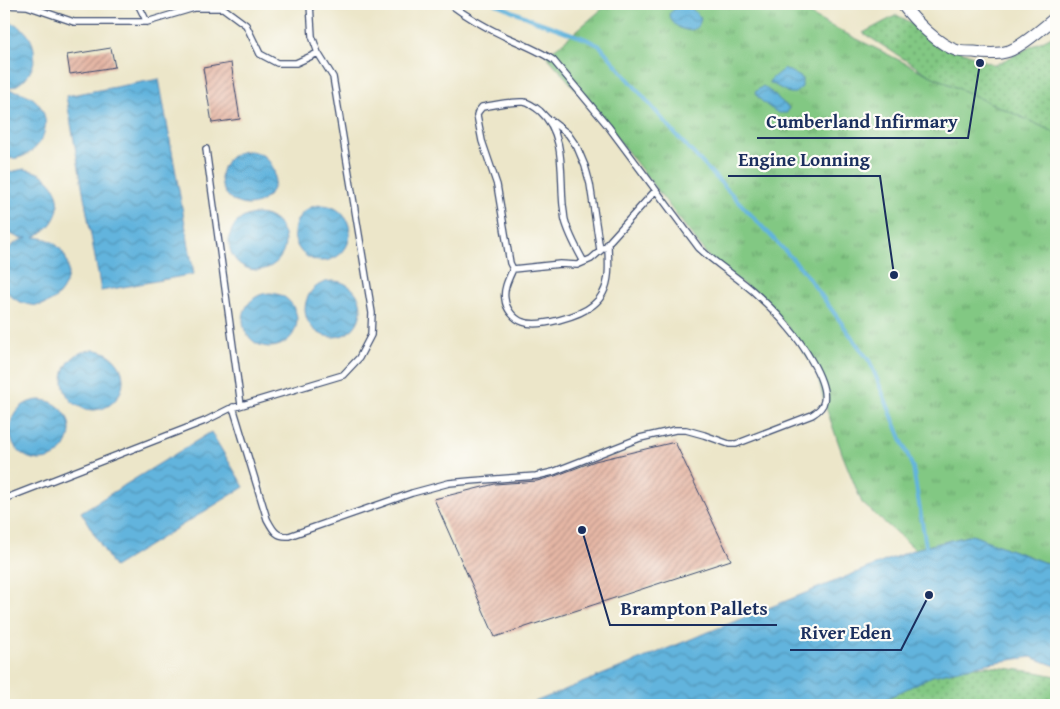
<svg xmlns="http://www.w3.org/2000/svg" width="1060" height="709" font-family="'Gentium Book Plus',serif">
<style>
.grass{fill:url(#grass-dots);stroke:#4e7c70}
.park{fill:url(#park-tufts);stroke:#4e7c70}
.water{fill:url(#water-waves);stroke:#3e729e}
.lines{fill:none;stroke-linecap:round;stroke-linejoin:round}
.stream{stroke:#62b4dd;stroke-width:4}
.building{fill:url(#building-hatch)}
.service-casing{stroke:#3a4a6e;stroke-width:8}
.minor-casing{stroke:#3a4a6e;stroke-width:13}
.service{stroke:#fff;stroke-width:5.5}
.minor{stroke:#fff;stroke-width:11}
.leader{fill:none;stroke:#1b2f5e;stroke-width:2}
.callout-dot{fill:#1b2f5e;stroke:#fdfcf7;stroke-width:2}
.callout-label{font-size:19px;text-anchor:middle;font-weight:bold;fill:#1b2f5e;stroke:#fdfcf7;stroke-width:4.5;stroke-linejoin:round;paint-order:stroke}
</style>
<defs>
<pattern id="grass-dots" width="8" height="8" patternUnits="userSpaceOnUse" patternTransform="scale(1.25)"><rect width="8" height="8" fill="#82c883"/><path d="M2 2h.1M6 6h.1" fill="none" stroke="#6aa36e" stroke-width="1.8" stroke-linecap="round"/></pattern>
<pattern id="park-tufts" width="24" height="20" patternUnits="userSpaceOnUse" patternTransform="scale(1.25)"><rect width="24" height="20" fill="#82c883"/><path d="M3 7l-1-3M5 7V3M7 7l1-3M15 17l-1-3M17 17v-4M19 17l1-3" fill="none" stroke="#6aa36e"/></pattern>
<pattern id="water-waves" width="16" height="10" patternUnits="userSpaceOnUse" patternTransform="scale(1.25)"><rect width="16" height="10" fill="#62b4dd"/><path d="M0 5q4-4 8 0t8 0" fill="none" stroke="#5093b6"/></pattern>
<pattern id="building-hatch" width="6" height="6" patternUnits="userSpaceOnUse" patternTransform="scale(1.25)"><rect width="6" height="6" fill="#e6b7a5"/><path d="M-1 1l2-2M0 6l6-6M5 7l2-2" fill="none" stroke="#ba958a"/></pattern>
</defs>
<rect width="100%" height="100%" fill="#fdfcf7"/>
<filter id="ink" filterUnits="userSpaceOnUse"><feTurbulence type="fractalNoise" baseFrequency=".02" numOctaves="2"/><feDisplacementMap in="SourceGraphic" scale="10" xChannelSelector="R" yChannelSelector="G"/><feConvolveMatrix kernelMatrix="1 2 1 2 8 2 1 2 1" color-interpolation-filters="sRGB"/></filter>
<filter id="wash" filterUnits="userSpaceOnUse"><feTurbulence type="fractalNoise" baseFrequency=".0096" numOctaves="4" result="noise"/><feDisplacementMap in="SourceGraphic" scale="20" xChannelSelector="R" yChannelSelector="G"/><feGaussianBlur stdDeviation="1.12" result="paint"/><feColorMatrix in="noise" values="0 0 0 0 0 0 0 0 0 0 0 0 0 0 0 0 0 1.4 0 .05"/><feComposite in="paint" operator="in"/></filter>
<g filter="url(#wash)">
<rect width="100%" height="100%" fill="#ece6c9"/>
<!-- grass -->
<path class="grass" d="M897 15 946 45 995 65 1050 37 1056 31V133L929 75 863 33Z
M988 666 1036 672 1056 676V705H870L914 681 954 669Z"/>
<!-- park -->
<path class="park" d="M608 4H793L823 22 929 75 1056 133V567L972 535 915 549 862 503 843 456 824 402 817 372 788 327 752 291 711 260 608 126 545 54 556 48Z"/>
<!-- water -->
<path class="water" d="M680 4H687L701 18C698 38 673 31 669 14Z
M4 22C7 22 12 23 15 24 46 40 38 85 4 89Z
M784 68 802 78V87L795 93H789L769 82C772 77 780 73 784 68Z
M159 79 194 274 101 291 66 96Z
M763 86 772 93 789 108 787 113C785 113 782 113 779 113 772 110 757 99 755 92Z
M11 90C20 92 29 94 36 101 59 125 36 164 4 158V92Z
M221 178a27 27 0 1 1 54 0a27 27 0 1 1-54 0Z
M24 169C33 171 42 173 48 180 68 199 57 227 34 237 39 238 45 238 49 240 87 260 63 318 23 303 15 300 7 295 4 286 4 263 0 246 27 238H19L4 231V177L10 172Z
M294 233a28 28 0 1 1 56 0a28 28 0 1 1-56 0Z
M229 242a28 28 0 1 1 56 0a28 28 0 1 1-56 0Z
M305 309a28 28 0 1 1 56 0a28 28 0 1 1-56 0Z
M243 320a27 27 0 1 1 54 0a27 27 0 1 1-54 0Z
M63 380a30 30 0 1 1 60 0a30 30 0 1 1-60 0Z
M10 430a30 30 0 1 1 60 0a30 30 0 1 1-60 0Z
M211 432 244 487 114 567 81 512Z
M972 535 1056 567V666L1031 657 989 663 932 676 874 705H527L915 549Z"/>
<g class="lines">
<!-- stream -->
<path class="stream" d="M496 4 536 21 586 39 600 46 676 135 802 269 870 362 913 468 926 546"/>
</g>
<g id="blocks">
<!-- building -->
<path class="building" d="M111 48 115 67 70 74 67 55Z
M231 63 240 119 212 123 203 68Z
M675 442 731 560 495 637 434 499 495 484 537 481 555 476 595 461Z"/>
</g>
</g>
<g filter="url(#ink)">
<use href="#blocks" fill-opacity="0" stroke="#3a4a6e" stroke-width="1"/>
<g class="lines">
<defs>
<path id="service" d="M138 4 147 22
M4 5 27 6 74 22H147L194 8H223L246 25 260 54 277 63H296L318 53
M550 120 568 134 577 147 585 166 590 184 600 250
M206 149 241 405
M608 243C608 260 611 278 603 293 601 297 597 302 593 305 580 316 539 328 523 322 514 319 506 309 505 299 503 289 509 278 513 269L560 264 577 265 591 259 607 245 608 243 655 191
M513 269 510 263 497 185 482 141 477 115 478 112 482 107C495 105 510 101 524 102 530 103 535 107 540 111 566 134 560 173 563 205 564 210 564 216 565 220 569 235 577 249 584 262
M233 407 267 519C273 530 276 537 289 536L412 493 449 483 470 481 536 476 553 472 640 438 675 430H686L704 435 729 444H736L812 415C817 412 823 408 824 401 828 381 801 342 788 327 778 314 765 302 753 291 736 276 716 264 699 248L608 126 553 60C538 50 520 43 504 36 485 27 466 16 450 4
M4 499 205 421 229 409 343 375 359 358 371 335 372 313 333 77 318 53 312 36 310 4"/>
<path id="minor" d="M902 4C914 20 938 45 958 51 963 52 969 52 974 52 986 54 997 55 1009 51 1024 45 1044 27 1056 17"/>
</defs>
<!-- service casing -->
<use href="#service" class="service-casing"/>
<!-- minor casing -->
<use href="#minor" class="minor-casing"/>
<!-- service -->
<use href="#service" class="service"/>
<!-- minor -->
<use href="#minor" class="minor"/>
</g>
</g>
<!-- callouts -->
<path class="leader" d="M980 63L968 138H757M894 275L880 176H728M582 530L610 625H777M929 595L901 650H790"/>
<g class="callout-dot">
<circle cx="980" cy="63" r="5"/>
<circle cx="894" cy="275" r="5"/>
<circle cx="582" cy="530" r="5"/>
<circle cx="929" cy="595" r="5"/>
</g>
<g class="callout-label">
<text x="862" y="128">Cumberland Infirmary</text>
<text x="804" y="166">Engine Lonning</text>
<text x="694" y="615">Brampton Pallets</text>
<text x="846" y="639">River Eden</text>
</g>
<!-- margin -->
<rect width="1060" height="709" fill="none" stroke="#fdfcf7" stroke-width="20"/>
</svg>
